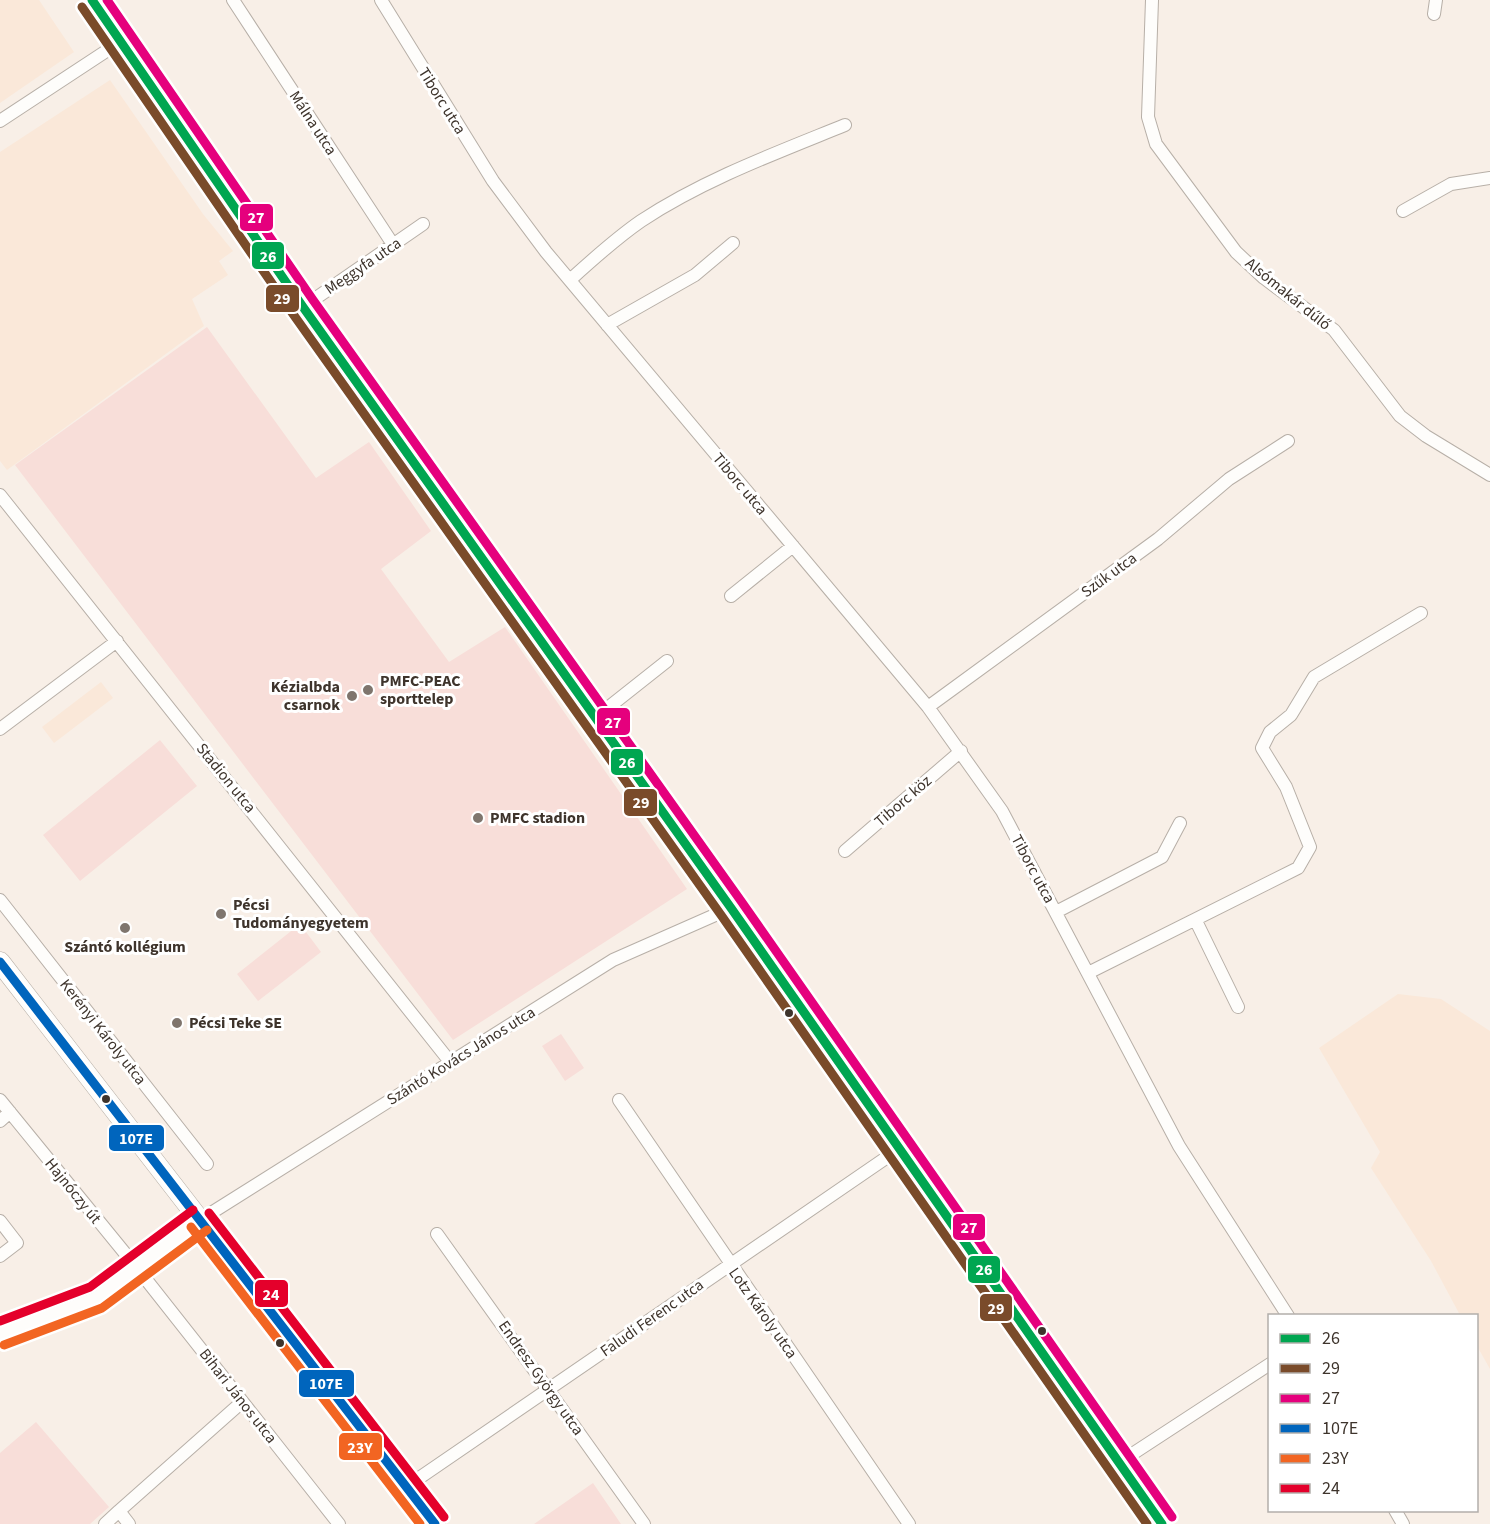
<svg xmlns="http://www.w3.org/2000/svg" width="1490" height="1524" font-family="'Source Sans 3',sans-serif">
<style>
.built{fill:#fae8d9}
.green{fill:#f8ded9}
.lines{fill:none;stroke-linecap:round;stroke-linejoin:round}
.street-casing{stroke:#b7afa7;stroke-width:14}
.secondary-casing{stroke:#b7afa7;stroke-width:20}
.primary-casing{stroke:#b7afa7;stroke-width:21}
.street{stroke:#fefdfb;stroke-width:12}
.secondary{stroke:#fefdfb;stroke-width:18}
.primary{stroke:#fefdfb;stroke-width:20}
.bus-1-casing{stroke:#fff;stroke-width:14}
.bus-2-casing{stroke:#fff;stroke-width:14}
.bus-3-casing{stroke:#fff;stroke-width:14}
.bus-4-casing{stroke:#fff;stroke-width:14}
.bus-5-casing{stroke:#fff;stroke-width:14}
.bus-6-casing{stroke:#fff;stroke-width:14}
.bus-1{stroke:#00a651;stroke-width:9}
.bus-2{stroke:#7a4b2a;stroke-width:9}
.bus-3{stroke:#e5007d;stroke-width:9}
.bus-4{stroke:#0065bd;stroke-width:9}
.bus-5{stroke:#f26522;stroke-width:9}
.bus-6{stroke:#e4002b;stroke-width:9}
.poi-dot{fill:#7f756d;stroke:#fff;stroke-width:2}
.bus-dot{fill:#3e342c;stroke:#fff;stroke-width:2}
.labels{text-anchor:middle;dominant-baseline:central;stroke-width:6;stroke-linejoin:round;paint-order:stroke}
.street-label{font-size:16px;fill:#3e342c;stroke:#fff}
.poi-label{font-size:16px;font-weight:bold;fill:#3e342c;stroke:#fff;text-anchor:start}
.line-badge{stroke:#fff;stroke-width:2}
.badge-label{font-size:16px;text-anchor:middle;font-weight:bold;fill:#fff}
</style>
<rect width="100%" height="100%" fill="#f8efe7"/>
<!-- built -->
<path class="built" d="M0 0H39L74 52 0 103Z
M110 80 203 214 233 251 219 261 228 275 192 299 204 326 7 470 0 461V152Z
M101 682 113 698 54 743 42 727Z
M1398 994 1441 999 1490 1031V1369L1477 1346 1476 1316 1460 1315 1431 1261 1371 1168 1380 1152 1319 1048Z"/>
<!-- green -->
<path class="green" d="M207 327 316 478 369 442 431 531 381 569 449 662 505 627 687 889 453 1040 15 465Z
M160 740 197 786 80 881 43 835Z
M300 924 321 952 258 1001 237 974Z
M561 1034 584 1068 565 1081 542 1046Z
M36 1422 109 1507 90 1524H0V1453Z
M593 1483 621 1524H534Z"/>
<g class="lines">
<defs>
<path id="street" d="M233 0 394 246
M381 0 493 181 546 252 928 707 1002 811 1179 1146 1288 1316
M1152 0 1148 117 1156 144 1236 252 1264 278 1334 330 1400 416 1426 436 1490 475
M1434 14 1436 0
M0 121 120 42
M1403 211 1451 184 1490 178
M570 280C593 259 615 239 641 221 703 180 776 153 845 125
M303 307 423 224
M607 325 695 275 733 243
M0 495 451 1063
M731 596 793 546
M928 707 1158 539 1229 479 1288 441
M595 718 667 661
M0 729 117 641
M845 851 961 751
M0 900 207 1164
M1056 912 1162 857 1180 823
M1196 921 1238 1007
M1088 973 1298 868 1310 847 1286 787 1262 748 1270 732 1291 715 1314 677 1421 613
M0 1100 137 1268 339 1524
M619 1100 909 1524
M0 1121 10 1112
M0 1221 17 1243 0 1256
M437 1234 644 1524
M0 1334 96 1298 200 1220 613 960 731 908
M1120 1462 1270 1364
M406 1487 899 1149
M1395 1510 1403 1524
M119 1511 242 1402
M105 1524 119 1511 129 1524"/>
<path id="secondary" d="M92 0 303 307 731 908 1162 1524"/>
<path id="primary" d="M0 962 435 1524"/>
</defs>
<!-- street casing -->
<use href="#street" class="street-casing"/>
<!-- secondary casing -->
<use href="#secondary" class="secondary-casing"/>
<!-- primary casing -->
<use href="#primary" class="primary-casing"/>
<!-- street -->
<use href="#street" class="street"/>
<!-- secondary -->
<use href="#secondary" class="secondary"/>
<!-- primary -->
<use href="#primary" class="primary"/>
<defs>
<path id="bus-1" d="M92 0 303 307 731 908 1162 1524"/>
<path id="bus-2" d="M82 7 293 314 721 915 1147 1524"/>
<path id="bus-3" d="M107 0 313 300 741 901 1172 1517"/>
<path id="bus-4" d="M0 962 435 1524"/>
<path id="bus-5" d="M191 1227 420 1524
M4 1345 102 1308 207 1230"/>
<path id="bus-6" d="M209 1213 444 1517
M0 1321 90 1287 193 1210"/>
</defs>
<!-- bus-1 casing -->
<use href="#bus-1" class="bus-1-casing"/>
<!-- bus-2 casing -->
<use href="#bus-2" class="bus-2-casing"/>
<!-- bus-3 casing -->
<use href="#bus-3" class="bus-3-casing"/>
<!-- bus-4 casing -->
<use href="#bus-4" class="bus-4-casing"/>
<!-- bus-5 casing -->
<use href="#bus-5" class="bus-5-casing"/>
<!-- bus-6 casing -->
<use href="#bus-6" class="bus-6-casing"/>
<!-- bus-1 -->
<use href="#bus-1" class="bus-1"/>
<!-- bus-2 -->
<use href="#bus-2" class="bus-2"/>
<!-- bus-3 -->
<use href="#bus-3" class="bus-3"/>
<!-- bus-4 -->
<use href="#bus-4" class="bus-4"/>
<!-- bus-5 -->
<use href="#bus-5" class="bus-5"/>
<!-- bus-6 -->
<use href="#bus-6" class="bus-6"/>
</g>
<!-- markers -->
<g class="poi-dot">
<circle cx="368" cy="690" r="6"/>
<circle cx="352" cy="696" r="6"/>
<circle cx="478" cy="818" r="6"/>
<circle cx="221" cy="914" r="6"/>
<circle cx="125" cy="928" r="6"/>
<circle cx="177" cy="1023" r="6"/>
</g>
<g class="bus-dot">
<circle cx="789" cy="1013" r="5"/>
<circle cx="106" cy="1099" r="5"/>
<circle cx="1042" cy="1331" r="5"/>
<circle cx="280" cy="1343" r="5"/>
</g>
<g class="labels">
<!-- street labels -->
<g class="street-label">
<text transform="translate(442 101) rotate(58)">Tiborc utca</text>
<text transform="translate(313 123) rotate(57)">Málna utca</text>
<text transform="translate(363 266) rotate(-34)">Meggyfa utca</text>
<text transform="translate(1288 294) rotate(39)">Alsómakár dűlő</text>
<text transform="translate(740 484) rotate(50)">Tiborc utca</text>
<text transform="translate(1109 575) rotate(-36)">Szűk utca</text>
<text transform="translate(226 778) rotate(51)">Stadion utca</text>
<text transform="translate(903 801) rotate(-41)">Tiborc köz</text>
<text transform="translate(1033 869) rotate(62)">Tiborc utca</text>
<text transform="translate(103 1032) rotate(52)">Kerényi Károly utca</text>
<text transform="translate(461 1056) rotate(-32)">Szántó Kovács János utca</text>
<text transform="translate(73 1191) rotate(51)">Hajnóczy út</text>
<text transform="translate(763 1313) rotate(55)">Lotz Károly utca</text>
<text transform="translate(652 1318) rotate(-35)">Faludi Ferenc utca</text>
<text transform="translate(541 1378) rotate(55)">Endresz György utca</text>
<text transform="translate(238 1396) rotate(52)">Bihari János utca</text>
</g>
<!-- poi labels -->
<g class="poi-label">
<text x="380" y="681">PMFC-PEAC<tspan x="380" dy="18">sporttelep</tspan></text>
<text x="340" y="687" text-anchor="end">Kézialbda<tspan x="340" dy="18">csarnok</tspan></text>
<text x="490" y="818">PMFC stadion</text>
<text x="233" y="905">Pécsi<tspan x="233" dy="18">Tudományegyetem</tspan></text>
<text x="125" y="947" text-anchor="middle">Szántó kollégium</text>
<text x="189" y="1023">Pécsi Teke SE</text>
</g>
</g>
<g class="line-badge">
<rect x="239" y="203" width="35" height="29" rx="6" fill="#e5007d"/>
<rect x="251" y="241" width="34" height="29" rx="6" fill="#00a651"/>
<rect x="265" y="284" width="35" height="29" rx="6" fill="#7a4b2a"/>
<rect x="596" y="707" width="35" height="29" rx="6" fill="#e5007d"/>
<rect x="610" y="748" width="34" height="28" rx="6" fill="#00a651"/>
<rect x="623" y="788" width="35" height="29" rx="6" fill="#7a4b2a"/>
<rect x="108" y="1124" width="57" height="28" rx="6" fill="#0065bd"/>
<rect x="952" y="1213" width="34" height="28" rx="6" fill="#e5007d"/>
<rect x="967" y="1255" width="34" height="29" rx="6" fill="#00a651"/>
<rect x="254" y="1279" width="35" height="29" rx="6" fill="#e4002b"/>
<rect x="979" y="1293" width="34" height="29" rx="6" fill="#7a4b2a"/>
<rect x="298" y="1369" width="57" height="29" rx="6" fill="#0065bd"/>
<rect x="338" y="1432" width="45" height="29" rx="6" fill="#f26522"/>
</g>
<g class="badge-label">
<text x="256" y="223">27</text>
<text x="268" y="262">26</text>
<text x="282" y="304">29</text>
<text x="613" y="728">27</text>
<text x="627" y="768">26</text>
<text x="641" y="808">29</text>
<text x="136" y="1144">107E</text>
<text x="969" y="1233">27</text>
<text x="984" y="1275">26</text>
<text x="271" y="1300">24</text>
<text x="996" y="1314">29</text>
<text x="326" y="1389">107E</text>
<text x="360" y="1453">23Y</text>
</g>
<!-- legend -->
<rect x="1268" y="1314" width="210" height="198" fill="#ffffff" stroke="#b2aeab" stroke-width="1.5"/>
<rect x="1280" y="1334" width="30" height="9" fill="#00a651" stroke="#b2aeab" stroke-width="1.5"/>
<text x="1322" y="1344" font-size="18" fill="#3e342c">26</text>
<rect x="1280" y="1364" width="30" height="9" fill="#7a4b2a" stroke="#b2aeab" stroke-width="1.5"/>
<text x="1322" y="1374" font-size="18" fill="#3e342c">29</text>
<rect x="1280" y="1394" width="30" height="9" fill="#e5007d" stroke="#b2aeab" stroke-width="1.5"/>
<text x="1322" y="1404" font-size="18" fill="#3e342c">27</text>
<rect x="1280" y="1424" width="30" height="9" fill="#0065bd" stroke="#b2aeab" stroke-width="1.5"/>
<text x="1322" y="1434" font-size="18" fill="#3e342c">107E</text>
<rect x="1280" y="1454" width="30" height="9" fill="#f26522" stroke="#b2aeab" stroke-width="1.5"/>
<text x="1322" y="1464" font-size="18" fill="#3e342c">23Y</text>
<rect x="1280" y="1484" width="30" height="9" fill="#e4002b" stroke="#b2aeab" stroke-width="1.5"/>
<text x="1322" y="1494" font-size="18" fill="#3e342c">24</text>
</svg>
